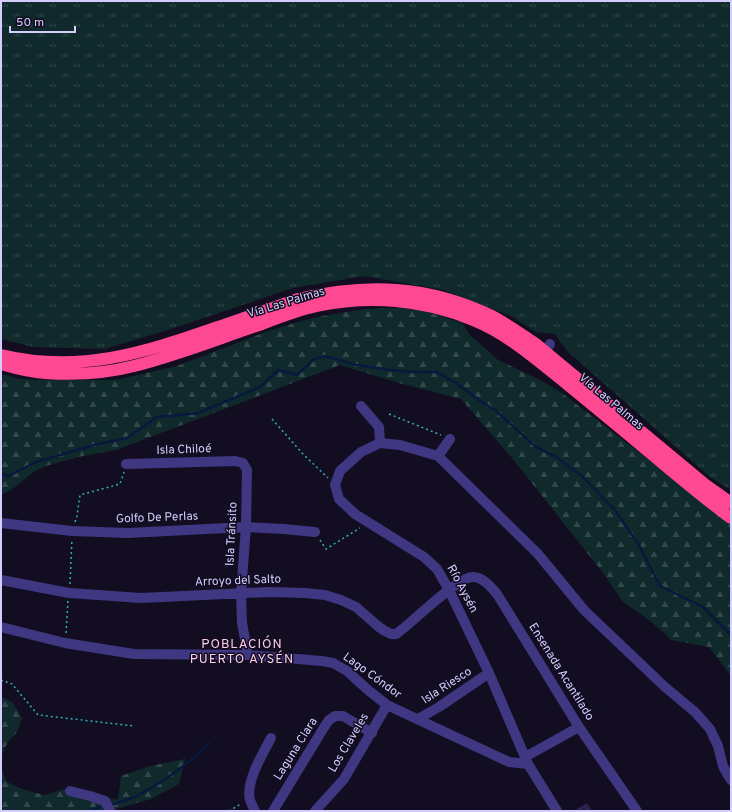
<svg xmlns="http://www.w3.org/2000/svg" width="732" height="812" font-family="Overpass,sans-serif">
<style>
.grass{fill:url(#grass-tufts)}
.forest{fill:url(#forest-firs)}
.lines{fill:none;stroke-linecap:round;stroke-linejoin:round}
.stream{stroke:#08183e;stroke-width:2.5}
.building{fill:url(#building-back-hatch);stroke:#3d2a6f}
.path{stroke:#2cb2b4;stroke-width:1.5;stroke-dasharray:2 3;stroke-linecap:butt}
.minor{stroke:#3f3781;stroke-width:10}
.highway{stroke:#ff4892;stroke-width:12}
.labels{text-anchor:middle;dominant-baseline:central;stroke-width:3;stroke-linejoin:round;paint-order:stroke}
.street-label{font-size:12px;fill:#d6cdff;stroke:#120d21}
.neighbourhood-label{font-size:13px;letter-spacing:1px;fill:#ffcfea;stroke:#120d21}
</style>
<defs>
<pattern id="grass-tufts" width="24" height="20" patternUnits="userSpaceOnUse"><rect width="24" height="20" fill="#102a2b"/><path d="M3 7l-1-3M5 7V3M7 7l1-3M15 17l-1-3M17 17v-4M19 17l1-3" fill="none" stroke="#32484b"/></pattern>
<pattern id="forest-firs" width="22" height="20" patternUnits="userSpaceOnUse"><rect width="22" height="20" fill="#102a2b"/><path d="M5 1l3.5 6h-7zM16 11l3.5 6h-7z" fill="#32484b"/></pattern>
<pattern id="building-back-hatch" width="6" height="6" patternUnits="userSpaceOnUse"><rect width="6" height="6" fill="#241942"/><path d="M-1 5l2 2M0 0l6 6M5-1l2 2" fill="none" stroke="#43395e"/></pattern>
</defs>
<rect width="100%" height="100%" fill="#120d21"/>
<!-- grass -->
<path class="grass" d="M1 1H731V490L710 477 567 351 555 334 536 332 511 316 444 290 364 276 293 288 168 330 104 349 33 347 1 339Z"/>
<!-- forest -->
<path class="forest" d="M382 308H402L425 311 462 323 470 335 498 360 542 381 562 393 731 523V676L709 647 671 640 662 631 644 616 623 602 604 574 512 458 461 399 399 383 340 365 116 450 78 457 46 466 35 471 11 490 1 495V374L20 379 48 380H116L177 366 266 332 301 321 323 316 358 310Z
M1 696 13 703 22 718 17 732 8 742 3 752 1 762Z
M185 759 179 784 151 799 126 806 110 811H1V767L7 782 22 789 44 795 69 788 118 800 121 776 150 766Z"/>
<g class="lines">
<!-- stream -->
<path class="stream" d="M1 474 8 476 36 462 98 444 127 438 157 417 198 413 260 387 278 370 297 375 314 359 325 356 356 365 390 370 411 372H437L456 383 480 401 495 410 536 447 556 457 582 476 614 509 639 545 660 586 703 607 731 635
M111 805C119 802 127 800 135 797 162 783 188 764 210 743
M88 811 100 807"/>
</g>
<!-- building -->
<path class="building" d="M587 804 591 811H575Z"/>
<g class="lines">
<!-- path -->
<path class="path" d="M389 414 441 435
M272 419 303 454 328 478
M75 522 77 516 80 495 120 484 124 472
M320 540 326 549 360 528
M70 584 72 539
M66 633 68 601
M1 680 12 684 38 715 134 726
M229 811 241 804"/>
<!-- minor -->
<path class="minor" d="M545 351 550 344
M361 406 379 427 380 443
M438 456 450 439
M126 464 235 461 243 463 247 470 246 527 241 593 242 623 248 655
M1 523 72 531 128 533 246 527 284 529 315 532
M1 580 69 593 141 598 269 592 305 593 325 595 341 600 356 607 379 627 385 631 391 634H396C411 624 458 576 473 577 483 577 491 587 497 594L579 727 637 811
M1 627 65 643 134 654 248 655 322 661 333 663 347 671 368 690 387 705 509 762 528 764
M418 719 439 707 489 673
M525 757 579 727
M70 791 90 796 105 801 110 811
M255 811C253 807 251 803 250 800 245 783 263 753 271 738
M273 811 323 729 329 720 335 716H343L372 733
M315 811 344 779 387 705
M557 811 528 764 489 673 449 590 437 569 424 557 355 514 339 499 335 485 340 471 361 452 380 443 400 445 438 456 538 554 584 610 665 687 695 712 710 729 718 746 723 766 729 777 731 780"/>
<!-- highway -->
<path class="highway" d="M1 355C79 374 144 353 218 327 244 318 271 309 298 299 366 283 428 285 492 316 507 324 521 334 536 344L707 486 731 503
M1 364C15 368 30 372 45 373 73 375 107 373 134 366 178 355 220 338 262 324 280 317 298 310 317 306 368 295 424 299 473 320 508 334 537 360 567 384 600 411 634 439 667 467 688 484 709 502 731 518"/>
</g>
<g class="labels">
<!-- street labels -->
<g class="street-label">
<text transform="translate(286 303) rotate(-17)">Vía Las Palmas</text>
<text transform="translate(611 402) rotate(40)">Vía Las Palmas</text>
<text transform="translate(184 450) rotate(-2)">Isla Chiloé</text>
<text transform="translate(157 518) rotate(-2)">Golfo De Perlas</text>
<text transform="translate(232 534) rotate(-87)">Isla Tránsito</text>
<text transform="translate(238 581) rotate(-2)">Arroyo del Salto</text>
<text transform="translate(462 589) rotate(62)">Río Aysén</text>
<text transform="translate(561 672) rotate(58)">Ensenada Acantilado</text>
<text transform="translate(372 676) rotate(36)">Lago Cóndor</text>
<text transform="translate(447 686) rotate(-33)">Isla Riesco</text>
<text transform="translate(349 743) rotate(-59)">Los Claveles</text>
<text transform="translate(296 749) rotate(-58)">Laguna Clara</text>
</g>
<!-- neighbourhood labels -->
<g class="neighbourhood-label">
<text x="242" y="645">POBLACIÓN<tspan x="242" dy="15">PUERTO AYSÉN</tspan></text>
</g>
</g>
<!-- border -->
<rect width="732" height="812" fill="none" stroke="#d6cdff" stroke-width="4"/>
<!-- scale -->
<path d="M10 26v6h65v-6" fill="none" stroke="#d6cdff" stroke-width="2"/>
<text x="16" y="26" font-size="12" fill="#d6cdff" stroke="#120d21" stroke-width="3" paint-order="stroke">50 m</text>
</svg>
